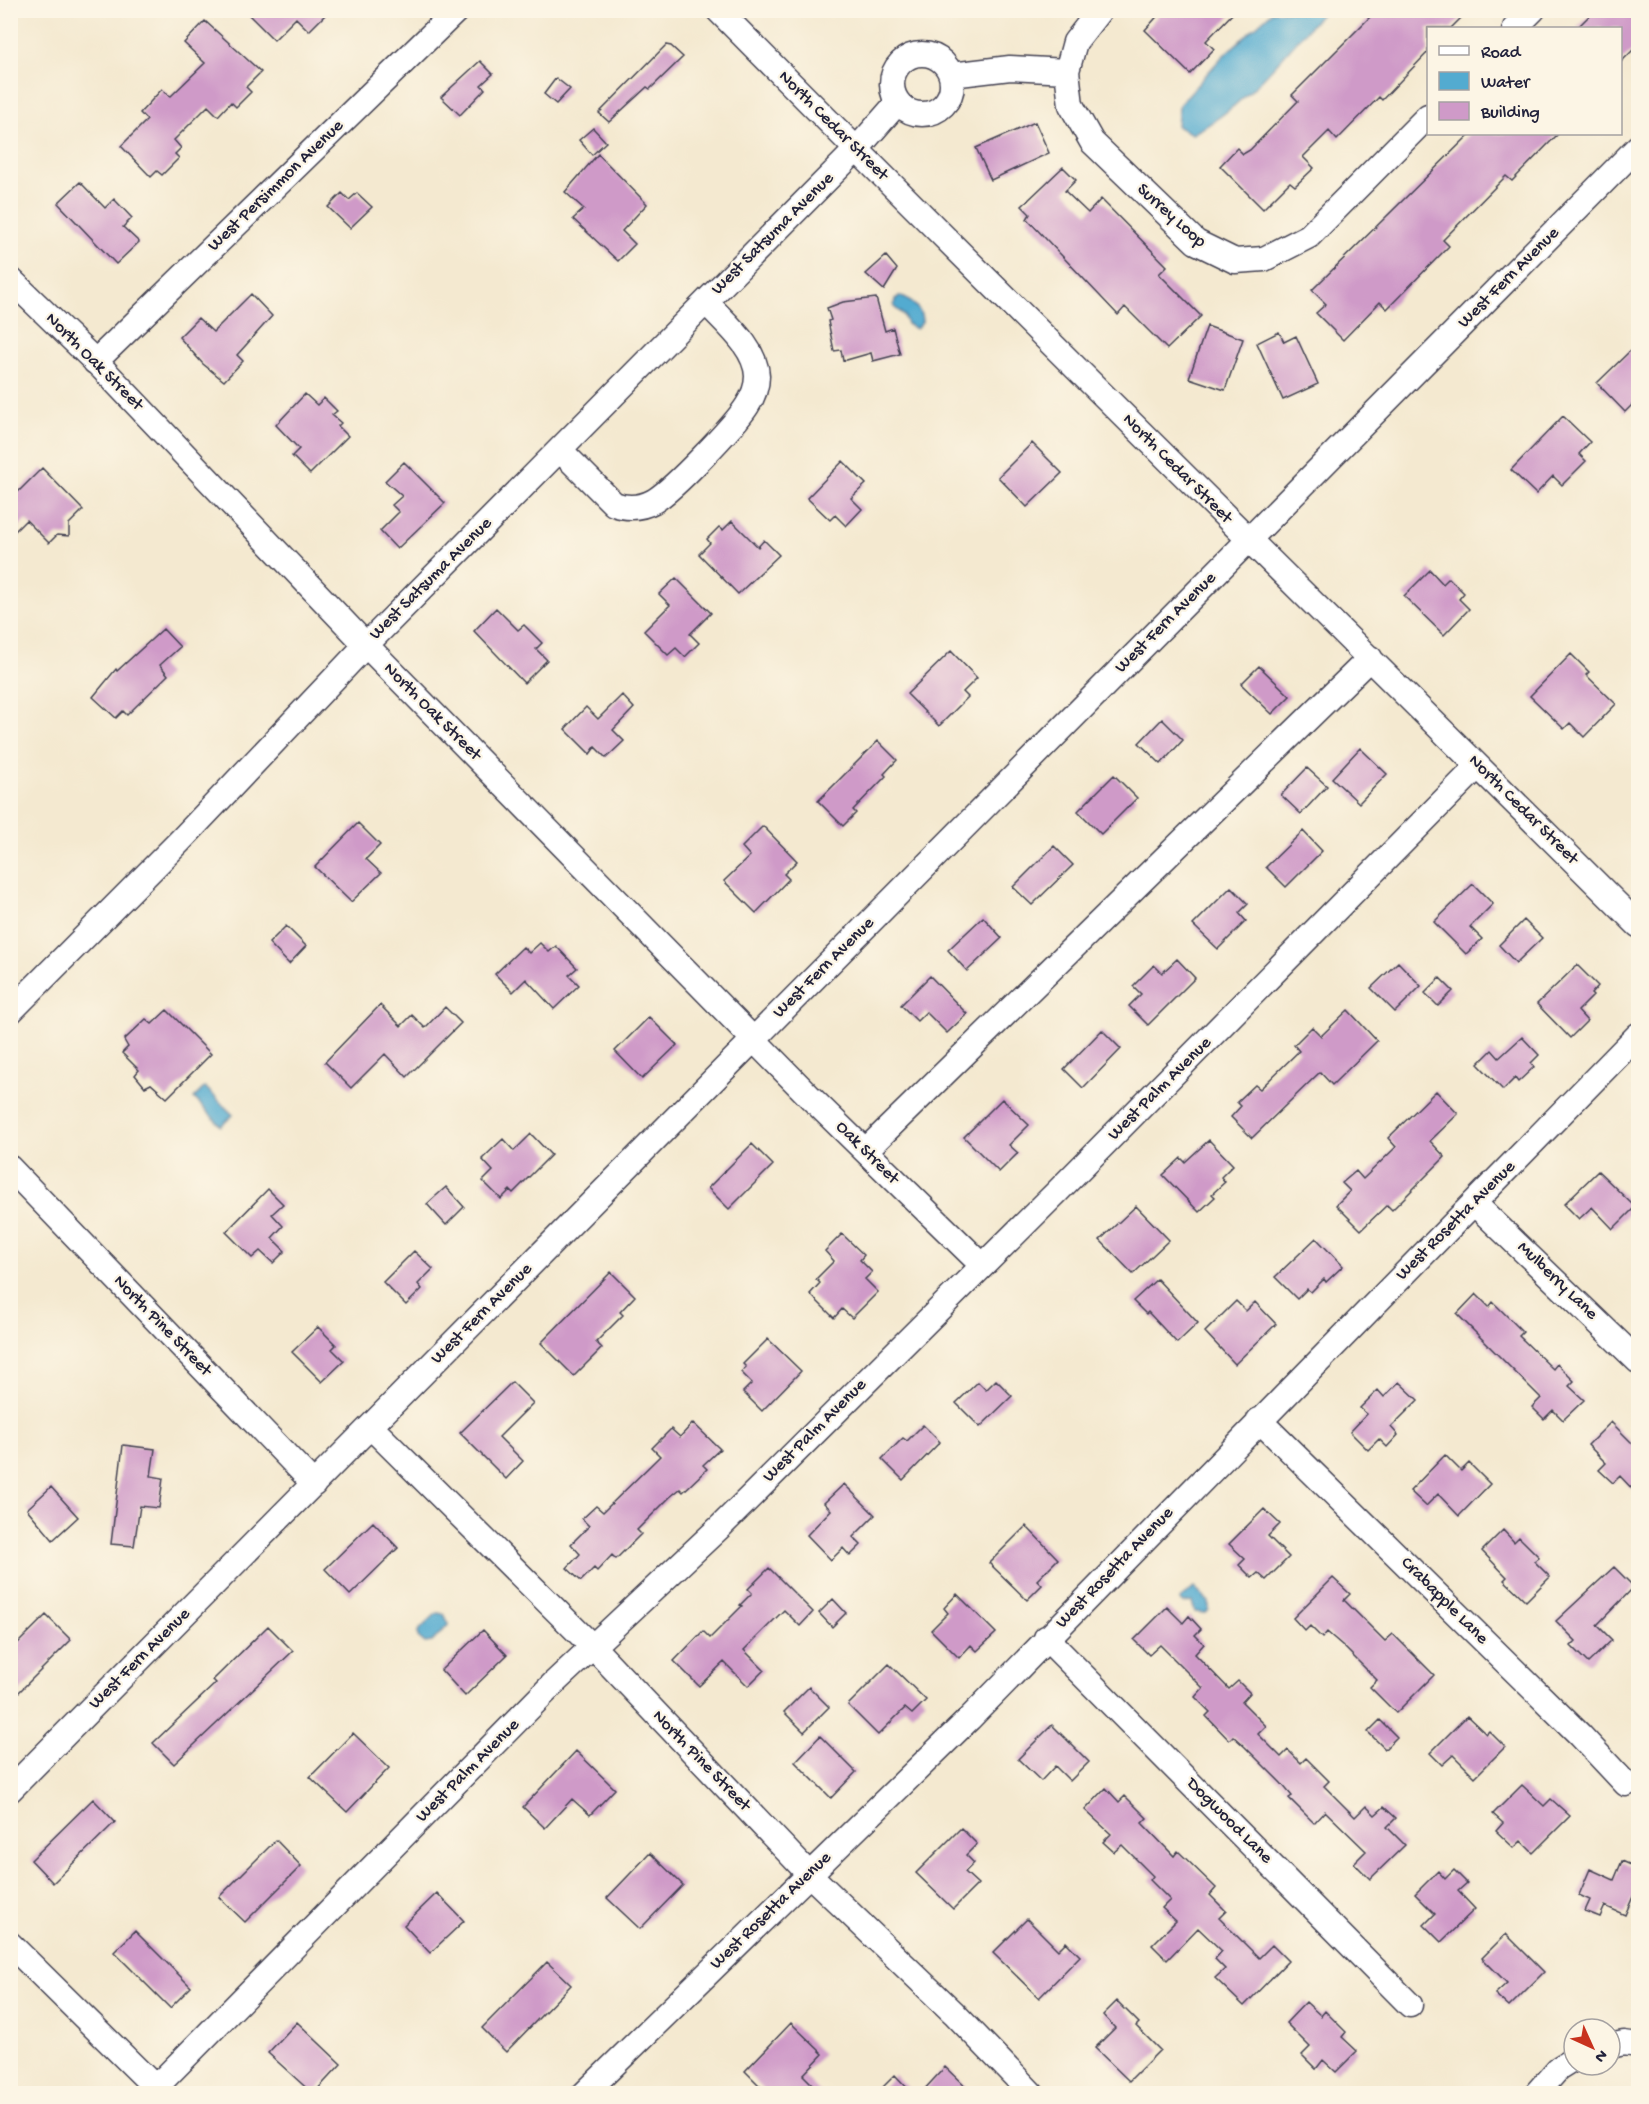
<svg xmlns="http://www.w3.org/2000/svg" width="1649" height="2104" font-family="'Gochi Hand',sans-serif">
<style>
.water{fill:#53abd0;stroke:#3a6686;stroke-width:1.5}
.building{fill:#cf9ac8}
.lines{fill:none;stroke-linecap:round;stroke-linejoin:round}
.minor-casing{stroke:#424051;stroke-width:27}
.minor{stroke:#fff;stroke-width:24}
.labels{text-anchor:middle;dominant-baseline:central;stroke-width:4.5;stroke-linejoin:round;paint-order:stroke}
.street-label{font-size:18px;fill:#22223b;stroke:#fcf5e5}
</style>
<rect width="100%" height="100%" fill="#fcf5e5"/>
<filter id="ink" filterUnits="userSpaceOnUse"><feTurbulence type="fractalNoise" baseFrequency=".0167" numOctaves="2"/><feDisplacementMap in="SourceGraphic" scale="12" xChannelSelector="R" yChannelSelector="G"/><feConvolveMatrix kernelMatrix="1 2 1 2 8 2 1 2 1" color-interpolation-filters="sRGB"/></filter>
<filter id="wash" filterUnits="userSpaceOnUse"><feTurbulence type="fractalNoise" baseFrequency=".008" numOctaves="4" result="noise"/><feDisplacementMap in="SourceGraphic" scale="24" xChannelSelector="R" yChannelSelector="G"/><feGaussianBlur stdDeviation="1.35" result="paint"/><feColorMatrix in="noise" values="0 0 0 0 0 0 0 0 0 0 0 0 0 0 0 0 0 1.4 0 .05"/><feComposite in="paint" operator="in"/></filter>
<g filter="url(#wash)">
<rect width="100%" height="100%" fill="#f4e9d0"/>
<!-- water -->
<path class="water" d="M1273 11H1324C1283 54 1247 106 1192 134L1177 126 1179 105 1222 57Z
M900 296C911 301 922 308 922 322L916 329 907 324 904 315 894 307 895 299Z
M205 1087 233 1115 221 1126 194 1098Z
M1194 1588 1209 1602V1610L1206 1613 1195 1612 1192 1602 1184 1603 1180 1600Z
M437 1613 444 1614 449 1624 432 1642 425 1643 418 1637V1631Z"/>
<g id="blocks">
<!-- building -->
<path class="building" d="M244 10H330L309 31 296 18 274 40Z
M1163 10H1236L1206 41 1214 49 1190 74 1145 30Z
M1377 10H1469L1451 28H1428V52L1382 100 1379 97 1337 140 1329 131 1303 157 1314 168 1295 186 1290 182 1263 209 1220 166 1237 148 1243 154 1250 150 1298 101 1292 95Z
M1595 10H1638V45L1620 63V28H1577Z
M205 21 261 72 246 87 251 92 236 107 231 102 218 116 208 106 174 140 181 148 175 154 179 158 162 175 157 171 151 177 121 146 147 120 140 113 162 89 170 97 205 63 184 43Z
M666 45 671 46 683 57 650 89 647 87 609 122 599 113Z
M480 61 493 74 481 85 485 89 460 115 441 97Z
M556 78 570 89 556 104 544 94Z
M1035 122 1049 153 991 180 976 148Z
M593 128 606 142 592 155 579 140Z
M1470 134H1558L1512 181 1506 176 1443 240 1449 246 1387 309 1380 302 1343 340 1316 313 1326 304 1312 290Z
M598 154 647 204 622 231 635 244 618 261 573 219 584 209 565 192Z
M1063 167 1076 180 1065 191 1088 213 1101 199 1167 266 1159 274 1201 316 1167 349 1125 307 1118 315 1027 219 1030 214 1022 206Z
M80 182 105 208 114 199 132 218 123 227 139 242 116 264 58 203Z
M342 193 349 200 357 193 372 207 350 228 328 207Z
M886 256 897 269 884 290 866 274Z
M251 294 272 316 237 355 243 361 224 381 203 364 179 337 198 318 213 332Z
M876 298 885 331 893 328 900 354 873 361 871 353 843 361 841 350 834 351 828 321 831 320 827 308 843 302Z
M1207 326 1243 339 1225 390 1189 378Z
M1279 332 1284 342 1296 336 1318 384 1283 400 1257 343Z
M1631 350 1638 358V399L1625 412 1597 383Z
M305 394 317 405 324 398 337 411 332 415 341 423 338 426 348 436 310 474 292 456 299 449 276 425Z
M1563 416 1590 442 1579 454 1586 461 1562 485 1553 476 1536 494 1511 470Z
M1032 443 1062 473 1027 507 998 477Z
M843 461 866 484 851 498 862 509 846 526 835 515 830 520 807 498Z
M404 462 445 503 397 549 380 531 399 512 392 505 402 496 385 481Z
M42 468 83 510 69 524V536L57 535 49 543 26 520 10 536V500Z
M732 521 758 547 764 540 779 555 738 594 699 554 710 543 707 539 719 527 723 530Z
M1430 570 1443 584 1449 578 1464 593 1459 599 1469 609 1444 635 1404 596Z
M676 578 711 613 690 634 699 643 685 657 676 648 668 655 644 631 670 605 659 594Z
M496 608 518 630 524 625 542 643 536 649 547 660 524 683 474 631Z
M163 629 180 647 160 665 168 675 127 715 123 711 116 718 93 697 116 669 117 671Z
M951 651 977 678 963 692 968 697 939 726 907 694Z
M1571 654 1589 672 1586 675 1616 704 1584 737 1570 723 1564 729 1530 696Z
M1259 666 1290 696 1272 714 1241 684Z
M622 695 634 708 613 730 624 741 606 758 595 747 590 754 565 729 586 707 598 719Z
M1162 719 1183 740 1161 764 1139 743Z
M878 741 897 760 884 774 886 776 853 810 856 813 843 826 818 801Z
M1360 748 1387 774 1359 803 1332 778Z
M1307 768 1327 786 1301 814 1281 795Z
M1114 775 1137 798 1101 834 1078 811Z
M358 823 380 845 366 859 381 873 351 902 315 867Z
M763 826 797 861 784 874 789 879 756 913 724 881 750 856 742 847Z
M1303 831 1322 851 1286 887 1266 867Z
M1054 846 1073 865 1032 905 1013 887Z
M1473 884 1493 904 1470 927 1482 939 1466 954 1434 922Z
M1231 887 1248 904 1239 913 1246 921 1218 949 1193 925Z
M983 917 1002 938 967 971 948 950Z
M1524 920 1542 938 1516 963 1499 945Z
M286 926 306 946 289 964 269 943Z
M540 943 549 952 556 946 577 968 569 975 579 985 554 1009 526 979 513 992 495 974 523 947 529 953Z
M1177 959 1195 978 1148 1025 1129 1006 1141 994 1133 986 1154 965 1162 973Z
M1398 962 1421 986 1395 1012 1371 988Z
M1577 965 1598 986 1591 994 1593 996 1578 1011 1587 1021 1570 1038 1537 1004Z
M930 976 967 1014 947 1033 926 1012 917 1021 901 1005Z
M1440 978 1453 991 1438 1006 1425 993Z
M380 1005 401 1026 412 1015 425 1028 445 1007 461 1023 407 1077 385 1054 351 1088 325 1062Z
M167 1010 211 1054 167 1098 151 1084 145 1087 135 1075 139 1070 122 1053 128 1047 124 1040 146 1019 152 1024Z
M1348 1010 1377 1041 1332 1085 1320 1072 1252 1138 1231 1117 1241 1106 1237 1102 1255 1085 1260 1089 1299 1051 1294 1045 1312 1027 1321 1036Z
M649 1017 677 1045 642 1079 615 1051Z
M1102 1030 1121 1049 1083 1088 1064 1069Z
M1522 1037 1539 1055 1531 1063 1534 1067 1518 1082 1515 1078 1503 1090 1478 1064 1492 1050 1499 1058Z
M1436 1091 1458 1114 1430 1141 1445 1157 1392 1210 1387 1205 1361 1230 1336 1205 1350 1191 1342 1183 1356 1171 1363 1179 1396 1147 1388 1138Z
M1002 1099 1029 1125 1009 1145 1018 1153 999 1172 964 1137Z
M531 1134 551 1155 513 1193 510 1190 501 1199 483 1181 493 1171 482 1159 503 1139 514 1151Z
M1209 1140 1233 1165 1221 1177 1225 1182 1212 1194 1215 1197 1199 1212 1163 1175 1181 1158 1185 1162Z
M752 1144 773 1165 729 1209 708 1188Z
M1598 1171 1635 1207 1613 1229 1592 1207 1579 1219 1564 1204Z
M446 1187 464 1207 446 1225 427 1204Z
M268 1189 283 1204 272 1214 283 1226 272 1238 285 1251 273 1263 260 1251 252 1258 226 1232Z
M1136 1206 1169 1240 1133 1274 1100 1240Z
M842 1234 864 1255 860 1260 872 1272 865 1279 878 1292 852 1318 842 1309 834 1318 810 1294 820 1283 816 1279 834 1261 825 1251Z
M1316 1238 1343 1266 1326 1282 1324 1279 1311 1292 1307 1289 1297 1299 1275 1277Z
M414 1251 433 1269 418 1284 422 1289 406 1305 383 1282Z
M611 1272 635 1296 620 1312 623 1315 596 1342 602 1348 574 1376 541 1343Z
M1157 1279 1198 1323 1177 1343 1148 1312 1146 1314 1133 1301Z
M1476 1294 1489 1307 1493 1302 1523 1332 1519 1336 1553 1369 1557 1364 1574 1381 1569 1386 1584 1400 1563 1420 1553 1410 1544 1419 1532 1407 1541 1398 1457 1314Z
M1236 1301 1246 1311 1255 1302 1276 1324 1235 1364 1205 1332Z
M318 1327 336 1345 332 1349 344 1361 322 1382 292 1352Z
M768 1339 801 1371 762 1411 743 1392 752 1383 741 1372 746 1367 743 1364Z
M996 1380 1012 1396 980 1427 956 1403 978 1382 986 1390Z
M512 1382 533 1403 499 1437 523 1461 506 1479 460 1433Z
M1399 1382 1418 1400 1391 1427 1398 1435 1387 1447 1379 1439 1368 1450 1350 1432 1367 1414 1360 1408 1378 1390 1384 1397Z
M1611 1422 1638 1449V1495L1620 1476 1613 1483 1599 1470 1606 1463 1588 1445Z
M693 1423 720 1449 703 1465 707 1469 683 1492 680 1489 670 1497 637 1530 641 1534 616 1559 612 1555 597 1571 594 1568 581 1581 567 1568 580 1554 571 1544 589 1526 582 1519 596 1506 603 1512 660 1456 652 1448 671 1429 680 1437Z
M923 1425 940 1442 903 1480 882 1459 903 1438 907 1441Z
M123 1445 155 1449 151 1476 163 1478 159 1508 140 1506 134 1546 111 1544Z
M1445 1455 1461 1471 1469 1463 1490 1484 1459 1516 1438 1494 1426 1506 1410 1491Z
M844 1484 875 1515 853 1537 861 1545 850 1556 843 1548 831 1560 807 1535 831 1510 824 1503Z
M51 1487 78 1517 53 1540 27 1509Z
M1264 1509 1280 1524 1268 1536 1289 1557 1266 1580 1258 1573 1252 1578 1239 1565 1245 1559 1229 1544Z
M373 1522 398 1548 350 1595 325 1569Z
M1026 1526 1058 1559 1037 1580 1042 1585 1027 1600 989 1563Z
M1503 1530 1514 1542 1519 1537 1539 1557 1534 1561 1550 1577 1526 1601 1504 1580 1507 1577 1482 1551Z
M1614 1567 1634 1587 1597 1625 1612 1640 1588 1663 1571 1646 1576 1641 1556 1621Z
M769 1568 813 1612 800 1626 784 1610 744 1650 764 1670 748 1686 724 1662 699 1686 674 1661 703 1631 710 1638 742 1606 740 1605 752 1593 748 1589Z
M1333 1578 1350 1594 1344 1600 1385 1641 1393 1634 1434 1675 1396 1713 1370 1687 1377 1680 1342 1645 1327 1632 1322 1638 1310 1626 1305 1631 1293 1618Z
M957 1594 996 1633 977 1651 971 1645 959 1658 931 1630 948 1613 944 1608Z
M833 1599 846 1613 832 1627 819 1613Z
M1167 1607 1183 1623 1189 1616 1201 1629 1195 1635 1204 1644 1195 1654 1229 1689 1238 1681 1250 1693 1242 1702 1266 1726 1258 1734 1281 1757 1288 1750 1301 1763 1306 1758 1329 1781 1324 1786 1355 1817 1366 1806 1375 1815 1384 1807 1396 1818 1387 1827 1405 1845 1370 1879 1354 1863 1366 1851 1325 1811 1314 1823 1289 1798 1292 1796 1281 1783 1245 1747 1233 1736 1229 1740 1206 1716 1210 1712 1195 1697 1203 1688 1160 1645 1149 1655 1134 1640Z
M46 1615 71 1640 10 1701V1651Z
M268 1626 293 1651 174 1764 153 1743 216 1683 213 1680Z
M483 1630 507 1655 465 1696 441 1670Z
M889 1664 926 1700 912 1714 905 1708 878 1735 848 1705Z
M809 1687 829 1707 804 1732 784 1712Z
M1467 1716 1486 1734 1489 1731 1505 1747 1475 1777 1453 1755 1442 1765 1430 1753Z
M1380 1720 1397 1737 1385 1749 1368 1732Z
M1052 1725 1089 1762 1070 1781 1055 1766 1041 1781 1018 1759Z
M353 1733 389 1768 347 1812 310 1777Z
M820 1736 856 1772 831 1798 795 1762Z
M576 1751 615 1789 590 1815 572 1799 545 1828 523 1807Z
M1522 1785 1544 1806 1551 1799 1570 1816 1533 1853 1521 1841 1514 1848 1496 1831 1503 1823 1493 1814Z
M1106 1788 1119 1802 1125 1796 1147 1818 1142 1823 1174 1856 1178 1851 1216 1888 1210 1895 1226 1911 1219 1918 1259 1958 1272 1945 1288 1961 1244 2006 1215 1978 1225 1969 1215 1959 1222 1951 1198 1928 1167 1960 1152 1945 1176 1921 1162 1908 1170 1900 1150 1880 1153 1876 1122 1845 1114 1852 1103 1842 1111 1834 1085 1810Z
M93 1799 115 1822 53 1883 31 1860Z
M961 1828 977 1844 966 1855 974 1863 965 1872 978 1884 953 1909 916 1873Z
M276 1840 301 1866 245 1922 219 1897Z
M650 1853 683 1885 640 1929 607 1898Z
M1622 1861 1638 1868V1885L1625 1915 1605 1906 1600 1917 1585 1911 1590 1900 1579 1895 1590 1869 1614 1880Z
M1454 1870 1467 1883 1458 1891 1475 1909 1441 1942 1424 1925 1435 1914 1415 1894 1438 1871 1445 1879Z
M437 1893 464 1921 430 1953 404 1925Z
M1027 1919 1058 1950 1066 1942 1080 1956 1039 1998 993 1953Z
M135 1931 191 1987 170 2008 114 1952Z
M1506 1934 1544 1972 1509 2007 1495 1994 1507 1983 1482 1958Z
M547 1962 571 1985 506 2052 482 2028Z
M1117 2001 1139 2023 1136 2026 1160 2050 1129 2081 1095 2048 1115 2028 1103 2015Z
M1306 2002 1321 2016 1325 2011 1346 2032 1342 2037 1357 2051 1336 2072 1323 2060 1316 2069 1302 2055 1310 2047 1286 2023Z
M297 2022 341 2064 313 2094 268 2053Z
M791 2023 823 2054 803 2075 822 2094H768L745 2071Z
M945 2067 973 2094H920Z
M895 2075 913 2094H876Z"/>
</g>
</g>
<g filter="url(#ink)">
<use href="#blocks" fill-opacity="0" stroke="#424051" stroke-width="1.5"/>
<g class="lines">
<defs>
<path id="minor" d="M718 10C1022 318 1332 620 1638 925
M1100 10 1075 42 1067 71 1071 105 1092 142 1196 242 1235 261 1264 259 1309 236 1428 116
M1515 28 1533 10
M892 84a30 30 0 1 1 60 0a30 30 0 1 1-60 0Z
M951 75 1010 68 1067 71
M10 279 101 367 366 645 811 1098 982 1265
M95 362 457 10
M560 450 614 504C628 509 641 508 654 501 674 489 734 426 747 406 753 397 757 386 757 376 756 347 724 322 706 302
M10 1012 180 841 366 645 856 150 898 102
M866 1150 1370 658
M10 1168 314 1484
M1475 1204 1638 1361
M1259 1420 1580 1735 1626 1784
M371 1427 594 1648 809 1874 954 2013 1032 2094
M1046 1638 1410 2005
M10 1790 1638 147
M10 1944 162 2094
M1610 2046 1624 2043 1638 2045
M149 2094 556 1681 721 1526 1057 1192 1478 766
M584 2094 969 1719 1638 1035
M1536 2094 1558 2069 1574 2059"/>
</defs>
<!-- minor casing -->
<use href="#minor" class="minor-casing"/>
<!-- minor -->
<use href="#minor" class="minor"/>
</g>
</g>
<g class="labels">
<!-- street labels -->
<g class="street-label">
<text transform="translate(833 126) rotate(45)">North Cedar Street</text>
<text transform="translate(276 186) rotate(-44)">West Persimmon Avenue</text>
<text transform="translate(1171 216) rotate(42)">Surrey Loop</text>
<text transform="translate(773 234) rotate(-45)">West Satsuma Avenue</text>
<text transform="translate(1509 278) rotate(-45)">West Fern Avenue</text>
<text transform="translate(94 362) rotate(45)">North Oak Street</text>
<text transform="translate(1177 469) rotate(45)">North Cedar Street</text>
<text transform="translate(431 579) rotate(-45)">West Satsuma Avenue</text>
<text transform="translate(1166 623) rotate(-45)">West Fern Avenue</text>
<text transform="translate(432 712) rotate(45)">North Oak Street</text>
<text transform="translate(1523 810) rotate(45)">North Cedar Street</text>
<text transform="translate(824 968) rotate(-45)">West Fern Avenue</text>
<text transform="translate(1160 1089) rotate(-45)">West Palm Avenue</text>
<text transform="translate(867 1153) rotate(45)">Oak Street</text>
<text transform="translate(1456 1221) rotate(-45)">West Rosetta Avenue</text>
<text transform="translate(1557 1281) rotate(44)">Mulberry Lane</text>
<text transform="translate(482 1314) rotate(-45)">West Fern Avenue</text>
<text transform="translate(162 1326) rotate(46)">North Pine Street</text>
<text transform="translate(815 1431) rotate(-45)">West Palm Avenue</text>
<text transform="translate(1115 1568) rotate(-46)">West Rosetta Avenue</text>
<text transform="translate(1444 1601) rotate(45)">Crabapple Lane</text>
<text transform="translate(140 1659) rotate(-45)">West Fern Avenue</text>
<text transform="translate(701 1761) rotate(46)">North Pine Street</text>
<text transform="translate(468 1771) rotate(-45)">West Palm Avenue</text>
<text transform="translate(1229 1821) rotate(45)">Dogwood Lane</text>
<text transform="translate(771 1911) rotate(-44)">West Rosetta Avenue</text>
</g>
</g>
<!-- margin -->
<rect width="1649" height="2104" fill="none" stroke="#fcf5e5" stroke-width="36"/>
<!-- legend -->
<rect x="1427" y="27" width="195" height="108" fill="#fcf5e5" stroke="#a5a1a1" stroke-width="1.5"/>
<rect x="1439" y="46" width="30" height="9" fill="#ffffff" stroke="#a5a1a1" stroke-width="1.5"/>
<text x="1481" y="57" font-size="18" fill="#22223b">Road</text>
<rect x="1439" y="72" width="30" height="18" fill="#53abd0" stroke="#a5a1a1" stroke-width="1.5"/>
<text x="1481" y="87" font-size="18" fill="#22223b">Water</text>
<rect x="1439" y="102" width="30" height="18" fill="#cf9ac8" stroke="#a5a1a1" stroke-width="1.5"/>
<text x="1481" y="117" font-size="18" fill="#22223b">Building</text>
<!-- north arrow -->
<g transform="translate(1592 2047) rotate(135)"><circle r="28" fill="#fcf5e5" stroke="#a5a1a1" stroke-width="1.5"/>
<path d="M0-4.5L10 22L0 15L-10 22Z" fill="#c8321e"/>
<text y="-9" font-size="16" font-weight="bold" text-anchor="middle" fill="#22223b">N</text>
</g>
</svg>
